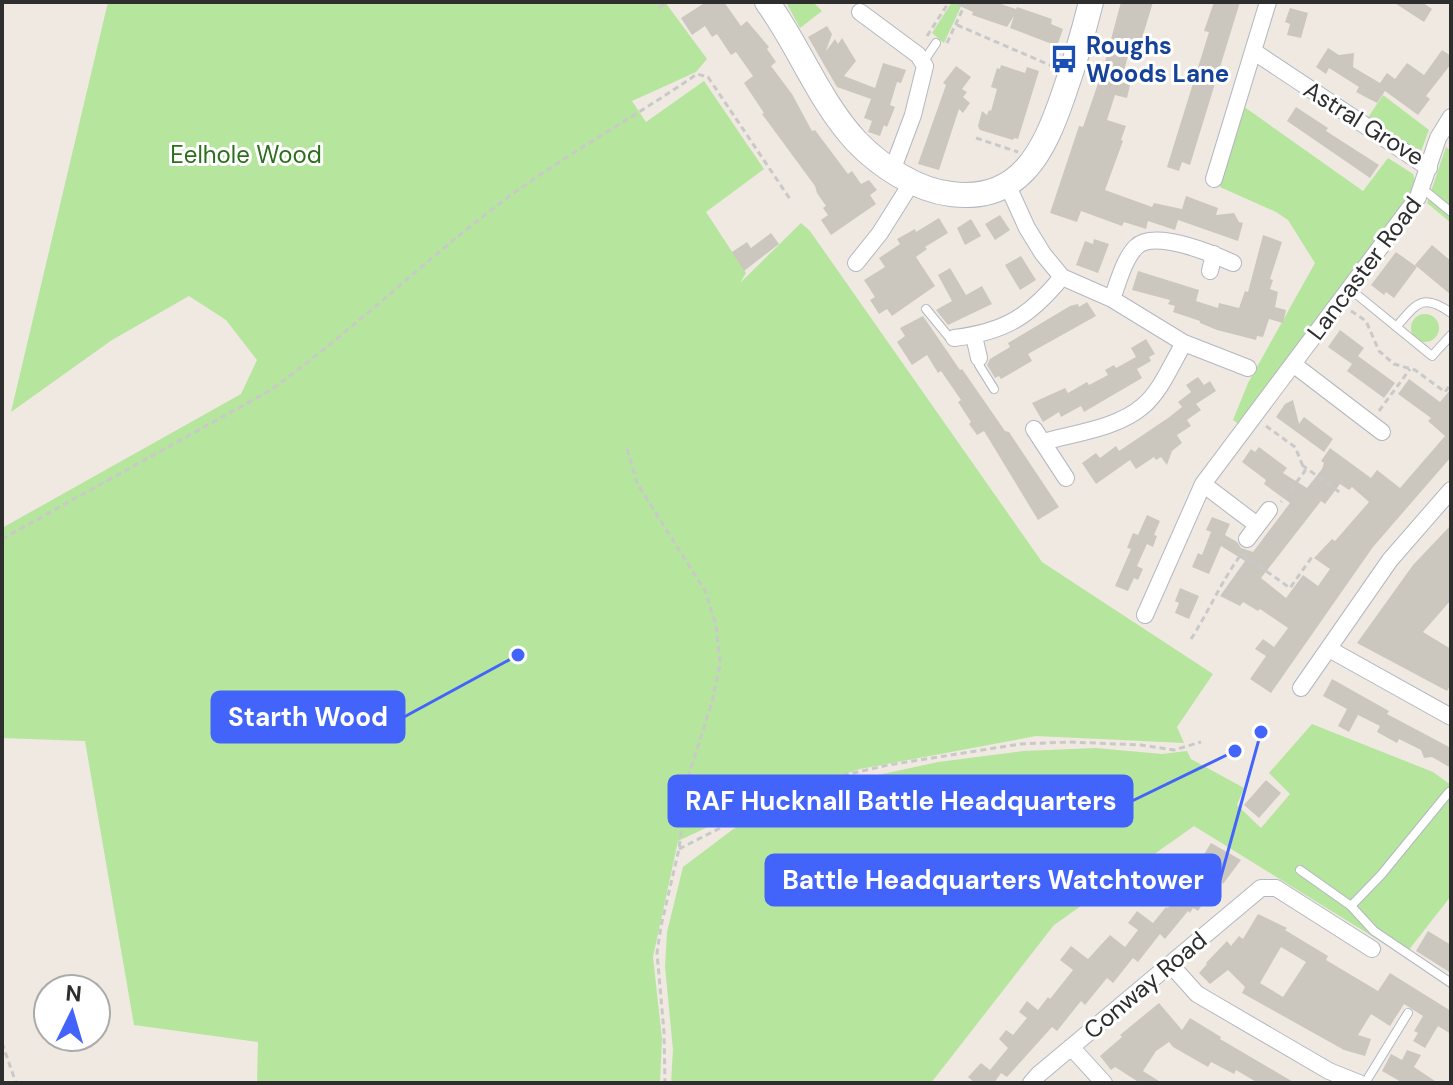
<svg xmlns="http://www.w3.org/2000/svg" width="1453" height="1085" font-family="'DM Sans',sans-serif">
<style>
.green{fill:#b6e59e}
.building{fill:#cbc7bf;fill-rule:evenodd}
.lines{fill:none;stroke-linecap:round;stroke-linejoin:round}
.lane-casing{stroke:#b4b7c1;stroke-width:10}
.street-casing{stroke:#b4b7c1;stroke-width:18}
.secondary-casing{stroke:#b4b7c1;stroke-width:26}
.path{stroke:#c9c9c9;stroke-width:3;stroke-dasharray:6 4;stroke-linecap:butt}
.lane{stroke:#fff;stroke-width:8}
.street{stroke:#fff;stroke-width:16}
.secondary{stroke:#fff;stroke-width:24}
.labels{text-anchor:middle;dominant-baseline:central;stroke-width:6;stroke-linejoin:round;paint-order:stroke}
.transit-label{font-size:24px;font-weight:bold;fill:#164399;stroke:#fff;text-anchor:start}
.street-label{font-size:24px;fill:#2e2e2e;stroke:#fff}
.park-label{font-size:24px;fill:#2c6e1b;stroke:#fff}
.leader{fill:none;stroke:#4264fb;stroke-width:3}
.callout-dot{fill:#4264fb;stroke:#fff;stroke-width:3}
.callout{fill:#4264fb;stroke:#4264fb;stroke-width:3}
.callout-label{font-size:26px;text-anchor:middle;font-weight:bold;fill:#fff}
</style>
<rect width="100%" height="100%" fill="#efe9e1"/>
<!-- green -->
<path class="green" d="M108 2H665L707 59 696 72 632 101 646 122 704 81 764 169 706 212 746 273 740 283 801 223 810 231 1042 562 1213 674 1177 727 1184 743 1036 736 860 769 755 805 678 841 653 957 662 1039 660 1083H257L258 1042 134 1025 85 741 2 738V528L241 394 257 360 226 320 189 296 112 340 11 412Z
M786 2H813L822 11 800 28Z
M952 2H963L944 43 932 33Z
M1383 95 1429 130 1420 154 1365 122Z
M1243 106 1363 191 1388 158 1413 174 1417 186 1239 424 1233 420 1248 383 1315 263 1288 220 1276 212 1220 187Z
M1446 147 1451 151V223L1427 203Z
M1411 328a14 14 0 1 1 28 0a14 14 0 1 1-28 0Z
M1312 724 1433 772 1451 785V896L1404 956 1194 826 1054 925 931 1083H671L673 1050 665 966 667 932 683 867 736 827 823 787 938 762 1023 751 1096 748 1162 754 1187 751 1191 759 1244 788 1237 805 1261 828 1290 794 1269 773Z"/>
<!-- building -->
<path class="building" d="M706 2H724L741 26 747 21 769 47 767 49 776 62 771 66 792 94 812 131 815 130 848 174 852 171 861 184 869 180 877 190 870 195 876 204 831 235 821 220 828 215 823 208 826 206 817 193 815 186 762 114 764 113 744 83 753 76 736 52 731 55 717 34 712 37 705 26 692 35 681 18Z
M951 2H995L1016 9 1017 7 1052 19 1051 24 1063 29 1057 46 1010 28 1014 16 1007 27 972 15 973 12Z
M1121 2H1153L1137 55 1129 52 1121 82 1130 85 1127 98 1115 95 1107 120 1126 126 1121 140 1123 141 1105 190 1152 207 1154 203 1182 209 1186 196 1218 208 1216 215 1234 213 1239 222 1243 223 1238 241 1178 220 1175 230 1148 221 1146 229 1124 222 1122 226 1081 211 1077 222 1050 213 1079 126 1083 127 1103 69Z
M1214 2H1240L1190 165 1182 162 1179 171 1167 167 1209 32 1204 31Z
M1393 2H1422L1432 9 1424 22Z
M1290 8 1308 13 1301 38 1287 35 1290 24 1285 22Z
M827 26 832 34 826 51 835 39 838 44 842 38 856 61 844 76 875 88 883 63 906 70 901 83 897 82 890 105 895 107 887 127 884 125 880 136 868 132 872 121 864 118 871 99 837 87 808 37Z
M1328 48 1339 55 1354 53 1353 67 1380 83 1387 73 1395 79 1407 63 1424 75 1442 50 1451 56V64L1426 96 1430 99 1418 115 1385 91 1377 103 1356 92 1359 87 1329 68 1326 74 1316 67Z
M1001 65 1025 73 1027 67 1039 71 1018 139 1014 138 1013 140 980 130 978 126 982 111 987 115 989 110 991 111 997 89 991 87 997 68 1000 69Z
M956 66 971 77 962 89 967 92 963 97 970 103 963 113 959 109 939 170 918 164 946 85 943 83Z
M1296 107 1328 128 1326 131 1379 165 1370 178 1287 121Z
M1000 215 1010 230 995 240 985 224Z
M939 218 948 233 925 247 927 249 916 257 935 286 892 316 887 309 879 314 870 300 875 297 864 280 885 267 879 258 900 244 897 239 915 229 916 232Z
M971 219 981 236 965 245 957 228Z
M771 233 779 244 744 271 732 252 747 242 751 248Z
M1263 235 1282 242 1270 279 1273 280 1270 289 1278 292 1275 307 1286 310 1283 323 1269 319 1263 337 1257 336 1256 340 1217 330 1200 323V321L1173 312 1175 306 1168 304 1170 300 1132 290 1138 271 1199 290 1196 301 1218 308 1219 303 1239 308 1245 291 1248 292Z
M1094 239 1109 244 1098 273 1076 265 1085 241 1093 244Z
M1432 245 1451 261V295L1415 265Z
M1396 252 1417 267 1394 298 1386 292 1384 295 1371 285Z
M1021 256 1036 280 1020 290 1005 265Z
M950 268 966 295 982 286 992 304 948 325 936 310 952 301 938 275Z
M1087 302 1096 316 1028 354 1032 361 1001 379 999 376 995 378 987 365 990 359 1010 347 1008 343 1070 306 1078 304 1079 307Z
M923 316 960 370 962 369 1005 431 1009 432 1059 507 1038 520 984 431 977 435 969 424 971 422 958 402 961 400 941 371 938 373 927 355 912 365 897 342 905 336 900 328Z
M1340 330 1364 348 1358 356 1395 383 1384 398 1347 371 1352 364 1328 347Z
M1146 339 1155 354 1149 357 1151 361 1137 369 1142 378 1084 412 1081 406 1061 417 1059 412 1043 422 1032 403 1065 388 1068 393 1087 382 1089 385 1108 375 1105 370 1114 365 1116 368 1136 357 1131 348Z
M1198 377 1204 385 1210 381 1216 391 1196 404 1201 410 1187 420 1191 426 1177 435 1182 443 1172 451 1167 465 1161 457 1156 460 1154 457 1136 469 1130 460 1096 484 1082 463 1096 453 1100 458 1116 446 1119 451 1168 418 1182 407 1178 402 1191 392 1186 385Z
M1409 379 1440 402 1451 389V457L1373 547 1271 693 1250 679 1266 656 1255 649 1263 639 1274 647 1288 628 1260 609 1258 611 1243 602 1240 606 1220 596 1245 561 1221 546 1209 574 1192 567 1198 553 1202 555 1211 532 1206 530 1212 517 1230 524 1225 535 1237 542 1241 548 1253 552 1290 503 1264 484 1266 480 1242 462 1251 449 1255 452 1259 447 1287 468 1283 473 1307 488 1322 469 1324 463 1321 461 1330 448 1371 478 1377 470 1400 488 1445 436 1428 421 1431 418 1398 394ZM1340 484 1349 490 1352 487 1369 502 1335 541 1332 539 1314 558 1330 569 1318 586 1303 575 1286 598 1261 578 1321 501 1325 504Z
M1293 400 1299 424 1304 417 1333 439 1324 452 1276 417 1285 404Z
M1147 515 1160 521 1154 535 1157 536 1153 547 1147 544 1137 566 1143 569 1138 580 1134 578 1128 591 1115 586 1131 549 1127 548 1133 533 1138 535Z
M1451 525V600L1423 632 1451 649V684L1447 691 1357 643 1413 565Z
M1180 588 1199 596 1189 619 1175 613 1179 603 1175 601Z
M1332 679 1389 711 1387 714 1451 748V768L1432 757 1424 758 1421 750 1399 739 1397 743 1377 732 1380 726 1358 715 1349 732 1338 726 1347 709 1323 696Z
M1266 780 1281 793 1259 818 1244 805Z
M1211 843 1241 860 1223 884 1220 882 1212 894 1210 893 1198 911 1193 908 1190 913 1188 911 1165 939 1160 934 1138 962 1133 958 1113 983 1107 978 1085 1005 1081 1001 1057 1031 1052 1027 1007 1077 1001 1073 994 1083H975L968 1077 981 1063 990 1070 1008 1048 999 1039 1006 1030 1013 1035 1027 1018 1019 1012 1027 1001 1038 1010 1048 997 1050 999 1073 970 1060 960 1071 946 1088 959 1110 935 1125 947 1138 930 1128 923 1137 911 1153 923 1166 907 1168 908 1184 882 1186 884Z
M1258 914 1287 928 1285 930 1328 956 1326 960 1378 991 1390 973 1451 1011V1034L1438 1026 1425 1048 1413 1041 1418 1033 1414 1031 1423 1016 1404 1004 1390 1026 1371 1014 1358 1035 1371 1039 1365 1056 1344 1050 1242 993 1245 987 1228 970 1210 984 1199 973 1207 964 1206 963 1227 941 1231 946 1239 936 1243 939ZM1281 947 1306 962 1283 997 1260 983Z
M1428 931 1451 945V973L1416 951Z
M1159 1003 1182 1030 1190 1018 1221 1037 1220 1039 1295 1083H1258L1236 1070 1234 1074 1211 1062 1208 1067 1173 1047 1169 1042 1156 1051 1143 1071 1162 1083H1140L1115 1067 1111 1070 1100 1056 1122 1037 1120 1035Z
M1407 1050 1421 1055 1414 1067 1438 1083H1403L1382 1071 1391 1054 1402 1060Z"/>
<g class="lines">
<defs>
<path id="lane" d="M924 61 936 43
M1423 189 1451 212
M1350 289 1432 356 1451 335
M926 309 949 337 954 338
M1397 326C1416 304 1423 292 1451 313
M979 358V365L994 389
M1300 870 1351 906 1374 931 1451 983
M1351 906 1381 875 1449 792
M1365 1083 1408 1013"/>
<path id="street" d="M860 12 918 55 925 66 913 115 892 171
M1253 51 1429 168
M1214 179 1268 2
M1007 184 1027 228 1043 254 1062 277 1112 299 1184 343 1248 368
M856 263 880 233 912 182
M1210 271 1214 254
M1112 299C1118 283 1124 259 1136 247 1154 229 1213 254 1233 263
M974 336 979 358
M954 338C1005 332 1030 316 1062 277
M1293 364 1382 432
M1034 429 1066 478
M1043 442C1075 433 1118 428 1143 406 1161 391 1172 363 1184 343
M1203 484 1257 525
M1247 539 1269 510
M1145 615 1203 484 1418 197 1438 138 1451 117
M1329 649 1451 717
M1301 688 1390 560 1451 490
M1170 964 1197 994 1329 1071 1359 1083
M1071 1047 1104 1083
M1031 1083 1038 1075 1261 888H1276L1372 949"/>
<path id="secondary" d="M767 2C799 46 819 101 856 141 880 166 916 190 951 194 1020 203 1044 151 1063 96 1074 65 1083 34 1091 2"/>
</defs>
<!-- lane casing -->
<use href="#lane" class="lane-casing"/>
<!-- street casing -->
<use href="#street" class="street-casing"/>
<!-- secondary casing -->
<use href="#secondary" class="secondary-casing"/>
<!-- path -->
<path class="path" d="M659 8 667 2
M957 25 1052 66
M927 36 949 2
M947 43 966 2
M976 138 1018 152
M1351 311 1366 321 1379 351 1394 364 1415 370 1445 392 1451 384
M1379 411 1410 369
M1266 426 1295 447 1305 471 1281 502
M627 449 637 483 705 591 716 625 720 664 712 702 689 774 679 849 661 926 657 953 664 1032 665 1083
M1302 465 1342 494
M2 539 269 391C352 332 425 259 507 198 568 153 635 117 697 74L708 77 790 199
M1242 554 1290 588 1312 557
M1191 639C1209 611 1222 580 1242 553
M679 849 773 801 823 780 888 765 1020 744 1069 742 1141 745 1174 750 1201 742
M2 1043 16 1083"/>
<!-- lane -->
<use href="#lane" class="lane"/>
<!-- street -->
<use href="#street" class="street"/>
<!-- secondary -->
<use href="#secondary" class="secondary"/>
</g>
<!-- icons -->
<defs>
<symbol id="bus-bare" viewBox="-9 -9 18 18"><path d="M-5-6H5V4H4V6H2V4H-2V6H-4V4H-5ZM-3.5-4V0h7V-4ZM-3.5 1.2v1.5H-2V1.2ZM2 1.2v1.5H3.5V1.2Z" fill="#1a4fb4" stroke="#fff" stroke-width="2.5" paint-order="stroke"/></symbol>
</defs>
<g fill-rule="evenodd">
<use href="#bus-bare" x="1044" y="39" width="40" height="40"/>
</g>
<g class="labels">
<!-- transit labels -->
<g class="transit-label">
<text x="1086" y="45">Roughs<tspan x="1086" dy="28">Woods Lane</tspan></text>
</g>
<!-- street labels -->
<g class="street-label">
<text transform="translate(1364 123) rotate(32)">Astral Grove</text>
<text transform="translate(1364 268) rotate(-53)">Lancaster Road</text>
<text transform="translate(1145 985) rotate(-40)">Conway Road</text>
</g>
<!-- park labels -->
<g class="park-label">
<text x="246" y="154">Eelhole Wood</text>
</g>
</g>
<!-- callouts -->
<path class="leader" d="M518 655L404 717M1235 751L1132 801M1261 732L1220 880"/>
<g class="callout-dot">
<circle cx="518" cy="655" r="8"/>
<circle cx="1235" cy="751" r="8"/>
<circle cx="1261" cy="732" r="8"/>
</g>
<g class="callout">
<rect x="212" y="692" width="192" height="50" rx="8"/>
<rect x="669" y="776" width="463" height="50" rx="8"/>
<rect x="766" y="855" width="454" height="50" rx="8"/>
</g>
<g class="callout-label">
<text x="308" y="726">Starth Wood</text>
<text x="901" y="810">RAF Hucknall Battle Headquarters</text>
<text x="993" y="889">Battle Headquarters Watchtower</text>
</g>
<!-- border -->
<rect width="1453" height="1085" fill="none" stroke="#2e2e2e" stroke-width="8"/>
<!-- north arrow -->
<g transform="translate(72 1013) rotate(5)"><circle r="38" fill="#ffffff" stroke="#ababab" stroke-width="2"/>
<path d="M0-6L14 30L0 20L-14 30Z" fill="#4264fb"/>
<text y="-12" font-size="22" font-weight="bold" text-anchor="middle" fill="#2e2e2e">N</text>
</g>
</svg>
